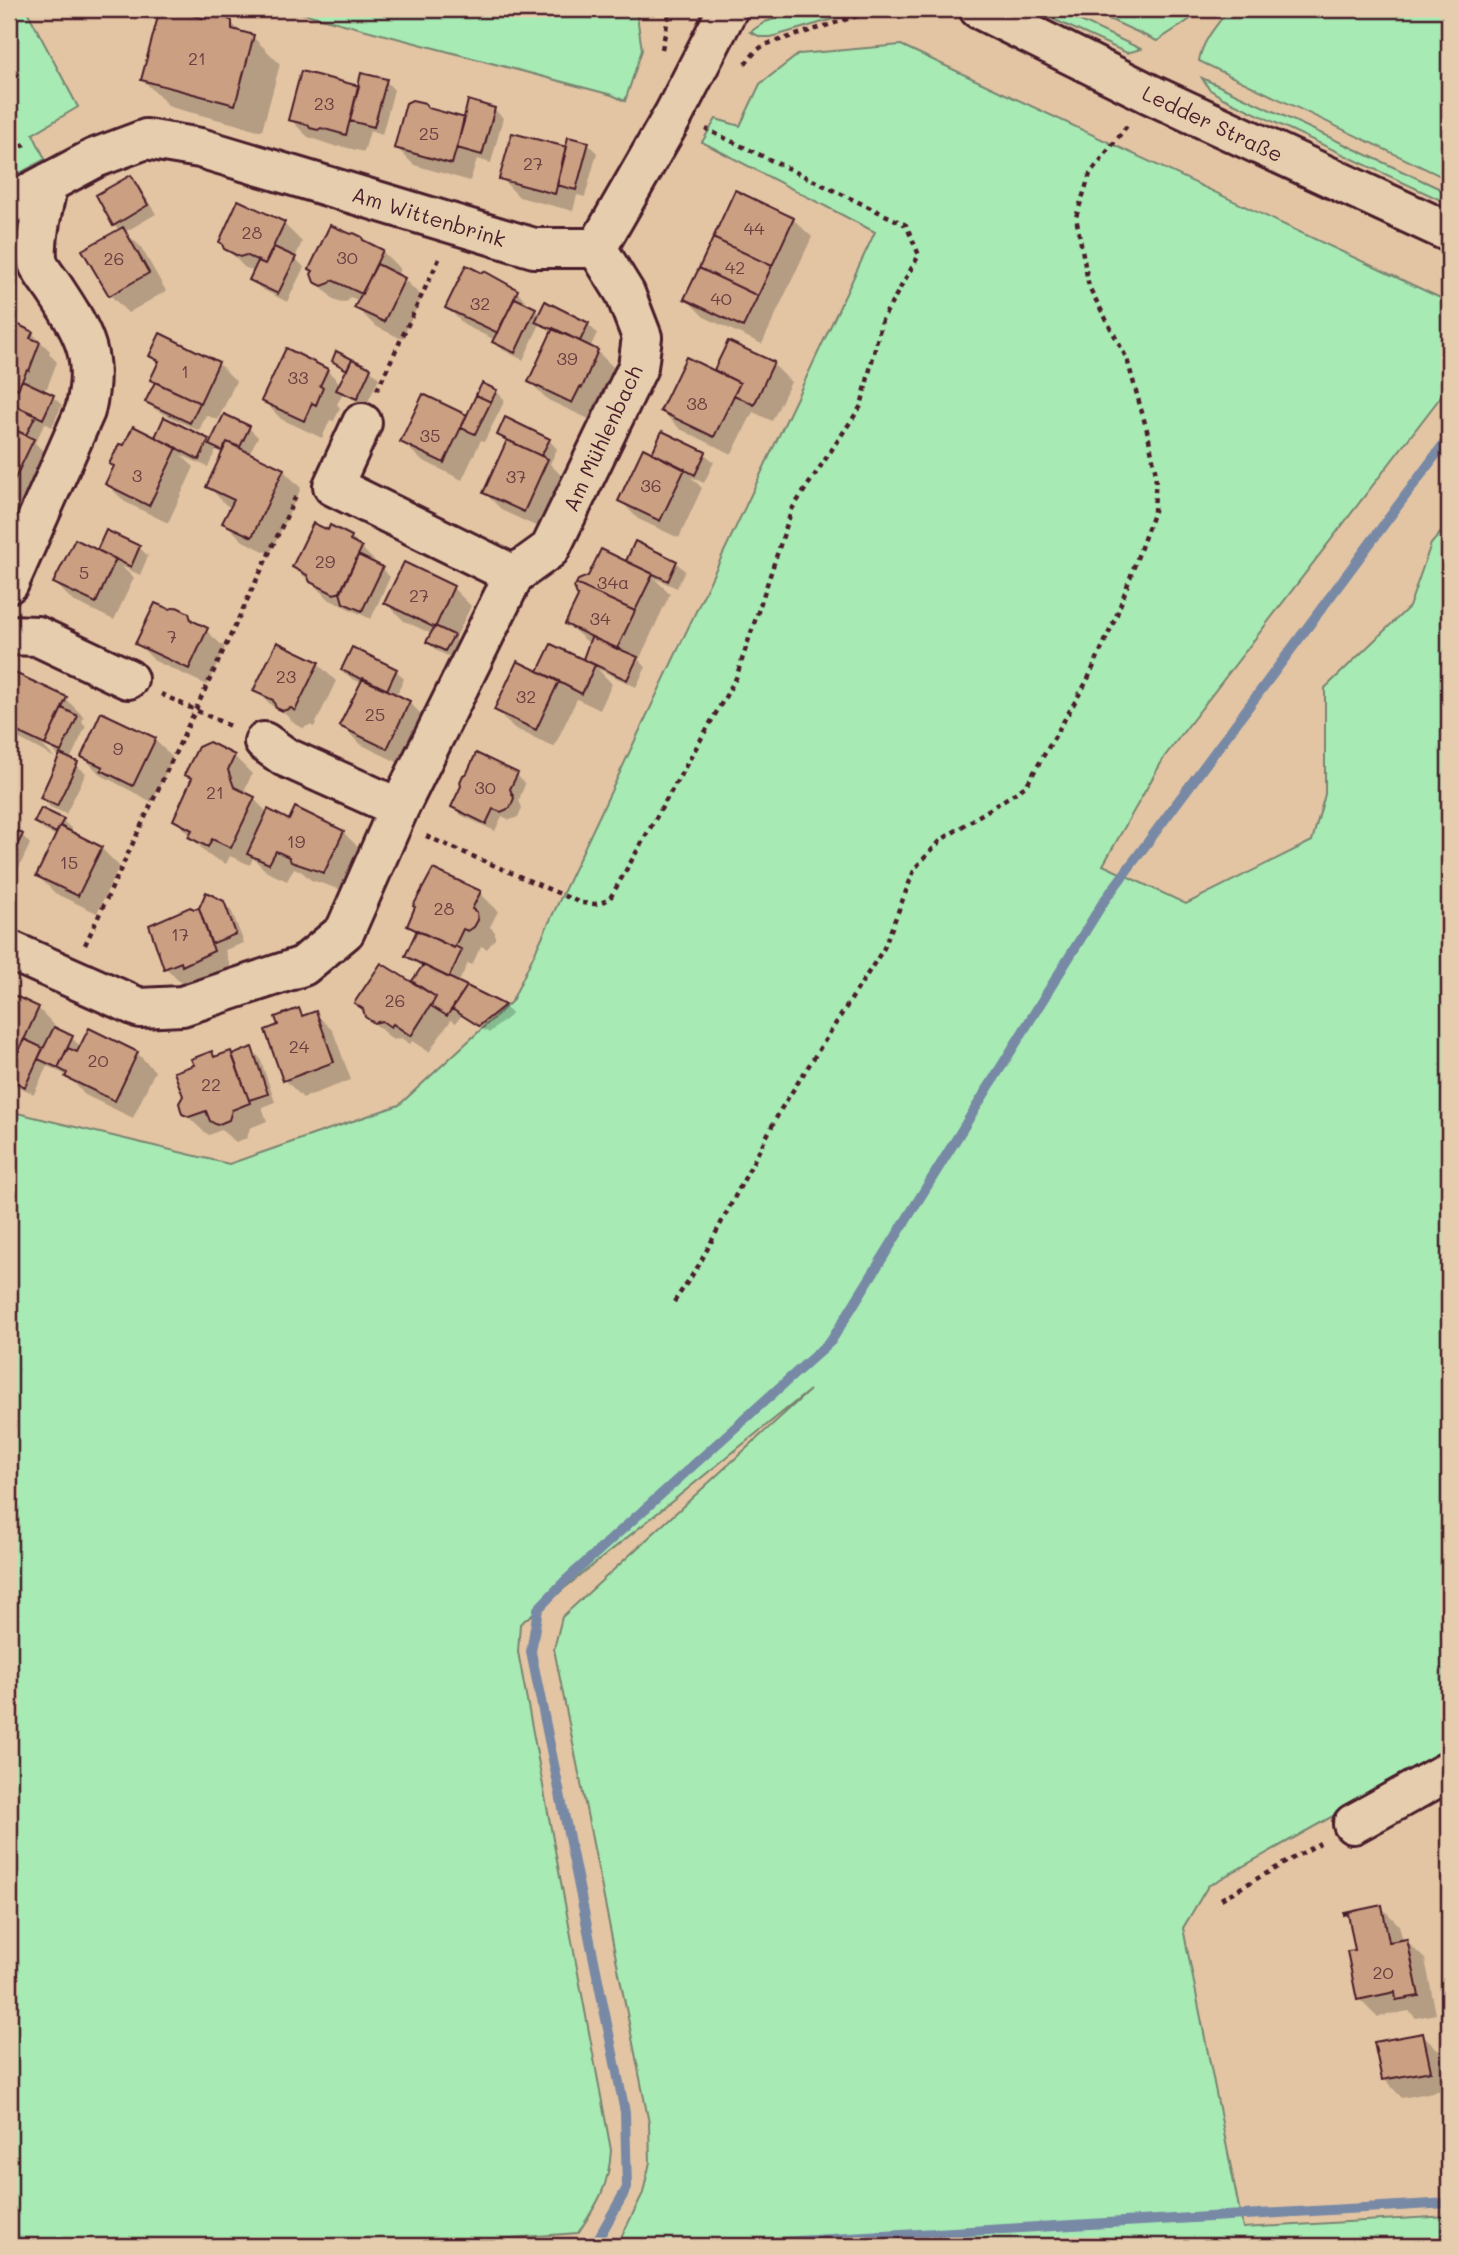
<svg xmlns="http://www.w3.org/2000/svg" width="1458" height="2255" font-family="Mali,sans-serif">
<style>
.green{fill:#a7eab4;stroke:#788470;stroke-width:2}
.shadow{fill:#0003;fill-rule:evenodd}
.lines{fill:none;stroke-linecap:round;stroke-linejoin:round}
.stream{stroke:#7889a5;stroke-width:10}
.building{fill:#cb9f82;stroke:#4a1f2b;stroke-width:2}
.minor-casing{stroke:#4a1f2b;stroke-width:44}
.major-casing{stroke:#4a1f2b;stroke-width:44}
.path{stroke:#4a1f2b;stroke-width:4.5;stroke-dasharray:5 5;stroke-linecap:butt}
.minor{stroke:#e5cdad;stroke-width:38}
.major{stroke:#e5cdad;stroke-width:38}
.labels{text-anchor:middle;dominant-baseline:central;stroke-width:6;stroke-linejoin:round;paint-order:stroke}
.number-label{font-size:18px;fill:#6a3f41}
.street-label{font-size:21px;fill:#4a1f2b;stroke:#e5cdad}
</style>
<rect width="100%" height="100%" fill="#e3c5a4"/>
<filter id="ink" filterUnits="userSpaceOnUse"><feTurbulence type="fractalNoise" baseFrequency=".0143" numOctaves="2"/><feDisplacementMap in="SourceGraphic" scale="14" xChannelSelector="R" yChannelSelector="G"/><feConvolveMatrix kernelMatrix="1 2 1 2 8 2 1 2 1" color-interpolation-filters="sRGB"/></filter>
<g filter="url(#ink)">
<!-- green -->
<path class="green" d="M9 9H26L78 107 33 134 45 159 9 179Z
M297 9H636L642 50 625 101 612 95 298 12Z
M806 9H868L771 37H761L750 32 765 22Z
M1031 9H1055L1141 49 1127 53Z
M1087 9H1199L1189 20 1157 41Z
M1229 9H1449V180L1199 61C1202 41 1217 25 1229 9Z
M901 45 1449 302V386L1165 756 1103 865 1186 904 1312 841 1325 794V688L1409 607 1431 544 1449 523V1751L1208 1886 1183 1928 1243 2228 1449 2216V2246H617L643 2193 650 2162 649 2123 554 1649 562 1617 810 1390 520 1624 518 1652 611 2150C609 2186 598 2203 578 2233L402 2246H9V1111L229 1164 399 1105 512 1001 875 232 702 142 716 119 740 126 760 84 799 54Z
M1202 78 1449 193V204L1223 98 1209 89Z"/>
<!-- shadow -->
<path class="shadow" d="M162 9 207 21 231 22 242 34 253 37 280 64 262 131 170 107 143 80Z
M386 81 394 90 382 135 370 131 364 152 340 146 337 147 308 137 290 119Z
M494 109 503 118 491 163 477 159 470 181 414 165 396 147 429 110 465 120Z
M588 144 597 153 585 197 577 195 573 211 519 197 501 178 567 149Z
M131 177 139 186 156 214 125 232 141 247 166 291 128 313 110 295 120 231 114 225Z
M736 192 793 219 812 237 762 344 704 317 686 299Z
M284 224 302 242 295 258 304 267 287 302 260 288 251 280 255 272 244 267 226 248Z
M366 244 382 251 400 269 397 276 404 279 422 297 402 339 375 326 357 308 360 301 350 297 348 301 341 303 334 300 316 281Z
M517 292 540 315 588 324 597 333 590 348 597 351 615 369 601 405 598 404 591 420 548 400 530 382 553 333 540 324 523 360 503 350 495 340 466 326 447 308ZM545 324 554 328V332L545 328Z
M9 322 32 333 50 351 49 354 57 362 47 388H45L43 392 53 397 62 405 52 427 45 423 35 443 51 459 27 508 9 499Z
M729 343 773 364 791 382 772 421 753 412 732 454 680 429 662 411 715 373Z
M151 356 218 363 236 381 218 420 206 415 199 431 156 410 147 402 156 384 152 380 159 364Z
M334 360 370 369 379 378 366 406 343 394 337 404 340 408 334 421 330 420 322 438 281 419 263 400 327 370 341 384 347 372Z
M496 391 505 400 484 442 481 440 462 480 420 459 402 441 466 416Z
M225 416 249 428 258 437 249 454 283 470 301 488 270 554 243 541 224 522 232 508 226 505 208 486 223 455 216 450 208 467 181 455 194 467 168 523 125 502 107 484 115 467 111 463 124 448 156 440H207L211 444Z
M499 435 549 440 557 449 550 464 565 479 542 529 503 511 485 493 508 444Z
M705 454 714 462 704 483 691 477 702 488 679 538 638 519 620 500 652 455Z
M329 532 351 537 390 577 371 619 330 600 294 567Z
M636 543 676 562 685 571 677 588 654 578 670 594 639 660 646 667 636 687 598 669 612 684 600 710 577 699 554 747 514 728 496 710 539 673 584 661 590 644 567 624 627 563Z
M139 547 148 556 140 575 121 566 134 578 114 620 73 601 55 583 98 552Z
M405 564 453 588 471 606 455 639 461 645 454 659 437 651 428 642 432 634 404 621 386 603Z
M188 614 225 648 207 685 155 661 137 643Z
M317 663 336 681 314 727 310 725 303 728 296 725 284 713 274 708 256 690Z
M343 670H396L404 679 396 696 409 702 427 720 405 766 360 744 342 726 362 683 352 679Z
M16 675 66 699 84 717 82 722 86 726 70 760 86 773 66 814 50 807 42 798 66 763 45 743H40L55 758 9 733V690Z
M155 740 173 758 152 802 101 775 83 757Z
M234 756 252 774 245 789 247 795 254 799 268 813 290 822 343 832 361 850 342 890 311 880 302 872 294 868 287 881 267 872 253 858 250 865 230 856 226 864 208 855 175 820 193 781 186 774Z
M517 775 525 784 519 800 522 808 518 817 510 820 502 816 495 831 461 815 453 807 463 786Z
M42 811 63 821 72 829 70 833 101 848 119 866 97 913 56 894 38 876 57 836 45 831 36 822Z
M9 829 22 835 30 844 11 885 9 884Z
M480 893 498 911 490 927 495 932V939L487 949 481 946 472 965 468 963 458 984 504 1006 512 1014 489 1033 461 1016 456 1023 451 1020 429 1052 412 1041 410 1044 401 1038 393 1040 366 1016 365 1012 356 1002 422 989 414 981 423 968 407 956 417 934 409 926ZM456 958H460L447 986 444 985Z
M223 902 232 912 244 943 225 950 231 969 202 983 184 986 166 968 193 911Z
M9 995 38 1008 56 1027 55 1029 72 1038 81 1047 137 1053 155 1071 133 1118 85 1095 68 1076 47 1066 34 1094 15 1085 9 1079V1072L16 1058 9 1055Z
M299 1010 305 1017 315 1013 333 1031 351 1080 303 1098 285 1080 280 1026Z
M251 1049 260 1058 275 1102 262 1107 267 1121 250 1128 247 1138 236 1142 221 1130 209 1135 203 1131 184 1113 196 1066 212 1053 217 1058 231 1053 234 1056Z
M1381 1907 1399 1925 1403 1941H1406L1425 1959 1436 2014 1416 2018 1409 2011 1377 2017 1359 1999 1357 1951Z
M1422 2035 1441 2053 1448 2089 1402 2098 1384 2079Z"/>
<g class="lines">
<!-- stream -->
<path class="stream" d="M582 2246 598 2239 627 2188 625 2112 531 1652 538 1609 565 1581 831 1341 1104 901 1449 437
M713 2246 1449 2203"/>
</g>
<!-- building -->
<path class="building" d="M160 9H171L206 19 208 13 225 17 232 21V29L254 35 235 105 141 80Z
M301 71 359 86 346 135 321 128 318 130 310 128 308 125 288 120Z
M361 73 387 79 374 127 350 121Z
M412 100 425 103 428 108 465 118 452 164 394 148 406 103Z
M468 100 495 108 482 155 457 148Z
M512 133 567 147 555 194 499 179Z
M568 137 589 142 576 190 557 185Z
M131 175 148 205 113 226 96 195Z
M735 190 794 218 772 266 713 238Z
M238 200 285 222 265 264 246 255 240 257 224 249 222 244 219 242Z
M330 225 351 234 354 233 362 237 363 240 383 250 362 294 332 280 330 283 322 286 314 282 311 274 313 271 309 269Z
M123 227 149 273 109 296 82 250Z
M713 238 772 266 758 296 699 268Z
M274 247 296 257 278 294 249 280 258 261 265 264Z
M377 264 405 278 384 322 354 308Z
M466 265 482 273 484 271 518 290 498 333 445 308Z
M699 268 758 296 743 327 684 299Z
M515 298 536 308 515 353 492 342Z
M545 301 589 323 580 341 535 322Z
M9 320 33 332 30 338 40 342 29 371 27 370 18 389 9 385Z
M553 328 598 350 582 388 580 387 572 403 528 382Z
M160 333 219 362 200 403 150 380 159 361 149 356Z
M728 341 774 362 754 405 734 395 740 383 714 370Z
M286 348 328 369 320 386 323 388 316 405 312 403 304 421 261 401Z
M336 351 352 359 347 370 332 361Z
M686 357 740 383 714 437 660 411Z
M352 359 371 368 357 399 336 390Z
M22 380 54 395 43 419 9 403V385L18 389Z
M155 382 200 403 190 423 145 402Z
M482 383 497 390 491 402 476 395Z
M423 394 467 415 444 463 400 442Z
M476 395 491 402 475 434 461 428Z
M9 403 36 415 26 435 9 427Z
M224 414 250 426 240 447 227 442 222 451 209 445Z
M164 417 209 439 199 460 155 437Z
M505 417 550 439 541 456 497 435Z
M133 426 177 448 149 506 105 484 114 466 109 464 119 444 124 445Z
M9 427 34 439 9 491Z
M662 431 706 452 695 475 652 453Z
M507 440 548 459 524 512 483 493Z
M227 442 284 469 252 537 222 523 234 500 206 487Z
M643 448 685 469 660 521 618 501Z
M313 523 328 530 330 525 352 536 350 541 362 547 341 592 334 594 310 582 307 575 292 567Z
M106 530 140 546 131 567 97 550Z
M75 539 116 559 96 603 53 583Z
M635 541 677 561 668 581 626 561Z
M601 549 653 574 635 611 576 584 578 580 588 576Z
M358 555 383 567 362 611 343 603 340 592Z
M404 562 454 586 435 628 384 603Z
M576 584 635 611 617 649 565 624 578 597 574 587Z
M155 603 169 609 177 607 189 613 191 620 208 628 189 669 135 644Z
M435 626 454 635 445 651 426 642Z
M591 637 638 657 627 680 583 659Z
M277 642 319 662 295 711 291 708 283 711 276 708 273 700 253 691Z
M551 644 595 665 582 694 538 671Z
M352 647 397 669 387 690 341 670Z
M517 661 559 681 536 730 494 710Z
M15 673 67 697 45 745 9 728V686Z
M363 678 410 701 387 749 339 726Z
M62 708 78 716 61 752 45 745Z
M101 712 156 738 133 786 101 770 103 767 81 757Z
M209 742 235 755 228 770 234 787 255 797 231 848 212 839 208 847 188 837 192 830 173 820 192 778 184 775 198 747Z
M476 753 518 773 510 789 514 798 510 808 501 812 493 809 486 824 451 807 461 786 460 782 463 775 467 773Z
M60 754 78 762 57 806 40 798Z
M295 807 344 831 324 873 291 862 289 857 276 851 269 864 247 854 268 809 289 820Z
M41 808 64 819 56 833 34 822Z
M60 826 102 847 78 896 36 876Z
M9 827 23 834 15 850 9 846Z
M433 869 481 891 472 909 477 912 478 920 474 927 468 931 463 929 454 948 407 926 415 907 413 906Z
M206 892 224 901 236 934 211 944 199 908Z
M190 907 194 909 199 908 214 951 182 966 181 962 164 969 149 925Z
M417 930 454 948 455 946 462 950 449 978 405 956Z
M381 963 436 997 411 1036 393 1024 391 1027 382 1021 374 1023 365 1017 363 1009 354 1003Z
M423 965 467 986 447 1016 431 1006 436 997 412 981Z
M467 986 505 1005 479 1026 452 1009Z
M9 993 39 1007 19 1051 9 1046Z
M299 1008 302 1016 316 1011 334 1062 283 1081 265 1030 278 1025 275 1017Z
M54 1027 73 1036 58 1068 38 1059Z
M89 1028 138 1052 115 1101 65 1077 67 1073 58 1068 68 1048 77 1052Z
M24 1039 43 1048 25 1087 9 1079V1068Z
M252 1047 268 1094 249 1100 232 1055Z
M212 1051 214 1057 231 1051 250 1103 232 1110 229 1120 217 1125 210 1121 206 1111 189 1117 182 1114 179 1103 183 1096 174 1072 194 1065 191 1059Z
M1382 1905 1389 1942 1407 1939 1419 1996 1396 2000 1395 1992 1357 2000 1347 1951 1355 1950 1348 1914 1344 1915V1913Z
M1423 2033 1431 2071 1382 2080 1374 2042Z"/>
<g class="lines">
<defs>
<path id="minor" d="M9 204 95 158 146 139 200 148 534 248H597L674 114 728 9
M362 423 333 486 514 575
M9 583 85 411C98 357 85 335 56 291 51 283 41 272 38 263 33 243 44 203 48 183
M9 635 37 636 128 679
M264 742 285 757 399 808
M9 950 140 1008 182 1006 303 966 345 931 399 808 514 575 550 549 638 367 642 337 625 293 597 248
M1353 1824 1449 1771"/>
<path id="major" d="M979 9 1150 94 1449 232"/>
</defs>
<!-- minor casing -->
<use href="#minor" class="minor-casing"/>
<!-- major casing -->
<use href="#major" class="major-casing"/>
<!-- path -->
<path class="path" d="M662 49 670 9
M745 64 756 51 764 45 880 9
M9 128 28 151
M377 390 439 259
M161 694 232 727
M426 836 581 903 595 904 609 900 736 678 792 509 861 406 882 320 919 255 906 225 706 129
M85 945 297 494
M674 1302 699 1265 781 1109 884 948 915 868 941 840 1026 786 1087 681 1116 617 1154 511 1156 474 1148 434 1127 359 1089 287 1076 217 1090 174 1129 123
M1221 1899 1320 1843"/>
<!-- minor -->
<use href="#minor" class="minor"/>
<!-- major -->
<use href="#major" class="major"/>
</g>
</g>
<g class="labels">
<!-- number labels -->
<g class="number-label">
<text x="197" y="58">21</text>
<text x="324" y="103">23</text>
<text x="429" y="133">25</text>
<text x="533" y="163">27</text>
<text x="754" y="228">44</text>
<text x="252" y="232">28</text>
<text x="347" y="257">30</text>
<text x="114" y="258">26</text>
<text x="735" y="267">42</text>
<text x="721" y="298">40</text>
<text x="480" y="303">32</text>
<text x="567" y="358">39</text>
<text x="185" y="371">1</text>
<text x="298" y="377">33</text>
<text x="697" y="403">38</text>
<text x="430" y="435">35</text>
<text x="137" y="475">3</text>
<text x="516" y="476">37</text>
<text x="651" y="485">36</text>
<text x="325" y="561">29</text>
<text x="84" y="572">5</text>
<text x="613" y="582">34a</text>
<text x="419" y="595">27</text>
<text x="600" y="618">34</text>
<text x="172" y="636">7</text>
<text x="286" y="676">23</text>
<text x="526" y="696">32</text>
<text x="375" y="714">25</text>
<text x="118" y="748">9</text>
<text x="485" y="787">30</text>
<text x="215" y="792">21</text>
<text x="296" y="841">19</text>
<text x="69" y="862">15</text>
<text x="444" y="908">28</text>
<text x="180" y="934">17</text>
<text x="395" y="1000">26</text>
<text x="299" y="1046">24</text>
<text x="98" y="1060">20</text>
<text x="211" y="1084">22</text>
<text x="1383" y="1972">20</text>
</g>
<!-- street labels -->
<g class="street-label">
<text transform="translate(1213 123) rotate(25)">Ledder Straße</text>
<text transform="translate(429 216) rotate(17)">Am Wittenbrink</text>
<text transform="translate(602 438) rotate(-65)">Am Mühlenbach</text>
</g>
</g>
<!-- margin -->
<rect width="1458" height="2255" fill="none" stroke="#e5cdad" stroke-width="35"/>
<rect x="18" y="18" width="1423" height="2220" fill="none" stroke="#4a1f2b" stroke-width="2.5" filter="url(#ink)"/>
</svg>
